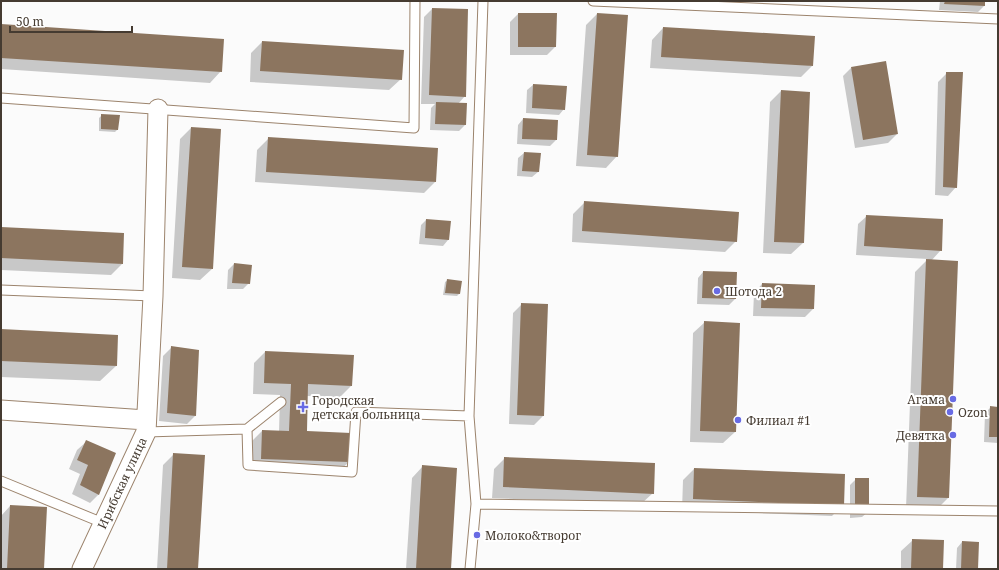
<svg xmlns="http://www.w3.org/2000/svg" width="999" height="570" font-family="'Noto Serif',serif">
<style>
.shadow{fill:#0003}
.building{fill:#8c755f}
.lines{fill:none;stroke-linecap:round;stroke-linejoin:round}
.service-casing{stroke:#9c846d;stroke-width:11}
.minor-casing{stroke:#9c846d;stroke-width:21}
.service{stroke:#fff;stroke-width:9}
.minor{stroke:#fff;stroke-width:19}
.poi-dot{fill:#686be4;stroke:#fff;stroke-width:1.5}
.labels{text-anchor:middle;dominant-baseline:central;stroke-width:4;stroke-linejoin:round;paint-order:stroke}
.poi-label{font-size:12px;fill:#453b31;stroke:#fff;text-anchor:start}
.street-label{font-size:12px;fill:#453b31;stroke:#fff}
</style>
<rect width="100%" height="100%" fill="#fbfbfb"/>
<!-- shadow -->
<path class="shadow" d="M940 1H984V6L978 12 939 10Z
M432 9 465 96 458 104H466L465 125 459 131 430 130 431 108 435 104H421L424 17Z
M518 14 555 47 547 55H510V22Z
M597 14 617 156 606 168 576 166 586 25Z
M1 25 221 71 210 83 1 69Z
M663 28 812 66 801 77 650 68 652 40Z
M262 42 401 79 389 90 250 82 251 53Z
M851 68 897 134 888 143 855 148 843 76Z
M947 73 956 187 948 196 935 195 938 82Z
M533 85 564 109 559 115 526 113 527 90Z
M781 91 803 243 791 254 763 253 770 102Z
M102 115 117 130 115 132 99 131V118Z
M523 119 556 140 550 146 517 144 518 125Z
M191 128 212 269 200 280 172 278 180 139Z
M269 138 435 182 424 193 255 182 257 150Z
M524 153 539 154 538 172 532 177 517 176 518 158Z
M585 202 736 241 725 252 572 242 573 214Z
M867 216 941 250 931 261 948 498 937 509 906 508 915 272 928 259 856 255 858 224Z
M426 220 450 222 448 240 443 246 419 244 421 225Z
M1 228 122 264 111 275 1 270Z
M234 264 249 283 243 289H227L228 270Z
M703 272 735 299 729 305 697 304 698 278Z
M448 280 459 294 457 296 443 295 445 282Z
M762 284 813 309 805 317 753 316 754 293Z
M522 304 543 416 534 425 509 424 513 313Z
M705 322 735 432 723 443 690 442 693 333Z
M1 330 116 366 100 381 1 377Z
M171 348 195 416 187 424 159 421 163 356Z
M265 352 351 386 340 397 307 396 306 432 349 462 337 473 250 469 251 442 262 431 279 432 280 395 253 394 254 363Z
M991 407 998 408V443L984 442 985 413Z
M86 442 99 494 90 503 72 494 80 474 69 469 77 450Z
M174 454 197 569H157L163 465Z
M505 458 653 493 641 504 492 498 494 469Z
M423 466 450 569H406L412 478Z
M694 469 843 505 832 516 682 510 683 480Z
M856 479 868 512 862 517 850 518V485Z
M10 506 43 569H1V516Z
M913 540 942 569H901V551Z
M962 542 977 569H956L957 548Z"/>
<!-- building -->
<path class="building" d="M945 1H985V6L944 4Z
M432 8 468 9 466 97 429 95Z
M518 13H557L556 47H518Z
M597 13 628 15 618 157 587 155Z
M1 24 224 39 222 72 1 58Z
M663 27 815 36 813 66 661 57Z
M262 41 404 50 402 80 260 71Z
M886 61 898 134 863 140 851 67Z
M946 72H963L957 188 943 187Z
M533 84 567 86 565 110 532 108Z
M781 90 810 92 804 243 774 242Z
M436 102 467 103 466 125 435 124Z
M101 114 120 115 118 130 101 129Z
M523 118 558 120 557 140 522 139Z
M191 127 221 129 213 269 182 267Z
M268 137 438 148 436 182 266 172Z
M524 152 541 153 539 172 522 171Z
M584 201 739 212 737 242 582 231Z
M866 215 943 219 942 251 864 246Z
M426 219 451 221 449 240 425 238Z
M1 227 124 233 123 264 1 258Z
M926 259 958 261 949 498 917 497Z
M234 263 252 265 250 284 232 283Z
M703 271 737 272 736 299 702 298Z
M447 279 462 281 460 294 445 293Z
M762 283 815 285 814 309 761 308Z
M521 303 548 304 544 416 517 415Z
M704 321 740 323 736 432 700 431Z
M1 329 118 335 117 366 1 361Z
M171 346 199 350 196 416 167 413Z
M265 351 354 355 352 386 308 384 307 431 351 433 350 462 261 459 262 430 289 431 291 384 264 383Z
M990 406 998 407V437H989Z
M86 440 116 453 99 495 80 485 88 465 77 460Z
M173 453 205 455 198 569H167Z
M504 457 655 463 654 494 503 487Z
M422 465 457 468 451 569H416Z
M694 468 845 474 844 506 693 499Z
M855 478H869V512H855Z
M10 505 47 507 44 569H7Z
M912 539 944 540 943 569H911Z
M962 541 979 542 978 569H961Z"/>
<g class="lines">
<defs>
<path id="service" d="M593 1 998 19
M1 98 414 128 415 1
M1 290 153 296
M247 429 248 465 352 472 356 412 469 416
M146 432 247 429 281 402
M1 481 103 523
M476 504 998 511
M470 569 476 504 469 416 483 1"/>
<path id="minor" d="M1 410 146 420
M82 569 146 432 153 296 158 109"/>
</defs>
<!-- service casing -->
<use href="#service" class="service-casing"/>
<!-- minor casing -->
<use href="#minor" class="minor-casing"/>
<!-- service -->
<use href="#service" class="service"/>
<!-- minor -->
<use href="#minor" class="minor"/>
</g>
<!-- markers -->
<g class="poi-dot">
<circle cx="717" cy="291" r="4"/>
<circle cx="953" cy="399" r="4"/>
<path d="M301 401h4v4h4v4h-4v4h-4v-4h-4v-4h4z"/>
<circle cx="950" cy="412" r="4"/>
<circle cx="738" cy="420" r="4"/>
<circle cx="953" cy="435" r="4"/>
<circle cx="477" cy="535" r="4"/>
</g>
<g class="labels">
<!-- poi labels -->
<g class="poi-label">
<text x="725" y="291">Шотода 2</text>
<text x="945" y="399" text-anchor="end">Агама</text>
<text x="312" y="400">Городская<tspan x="312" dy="14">детская больница</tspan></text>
<text x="958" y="412">Ozon</text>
<text x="746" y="420">Филиал #1</text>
<text x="945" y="435" text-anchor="end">Девятка</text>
<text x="485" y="535">Молоко&amp;творог</text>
</g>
<!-- street labels -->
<g class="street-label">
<text transform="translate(122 483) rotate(-65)">Ирибская улица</text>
</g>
</g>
<!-- border -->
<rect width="999" height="570" fill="none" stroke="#453b31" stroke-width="4"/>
<!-- scale -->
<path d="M10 26v6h122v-6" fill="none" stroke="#453b31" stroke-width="2"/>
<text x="16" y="26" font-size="12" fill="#453b31" stroke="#ffffff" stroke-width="3" paint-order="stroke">50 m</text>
</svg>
